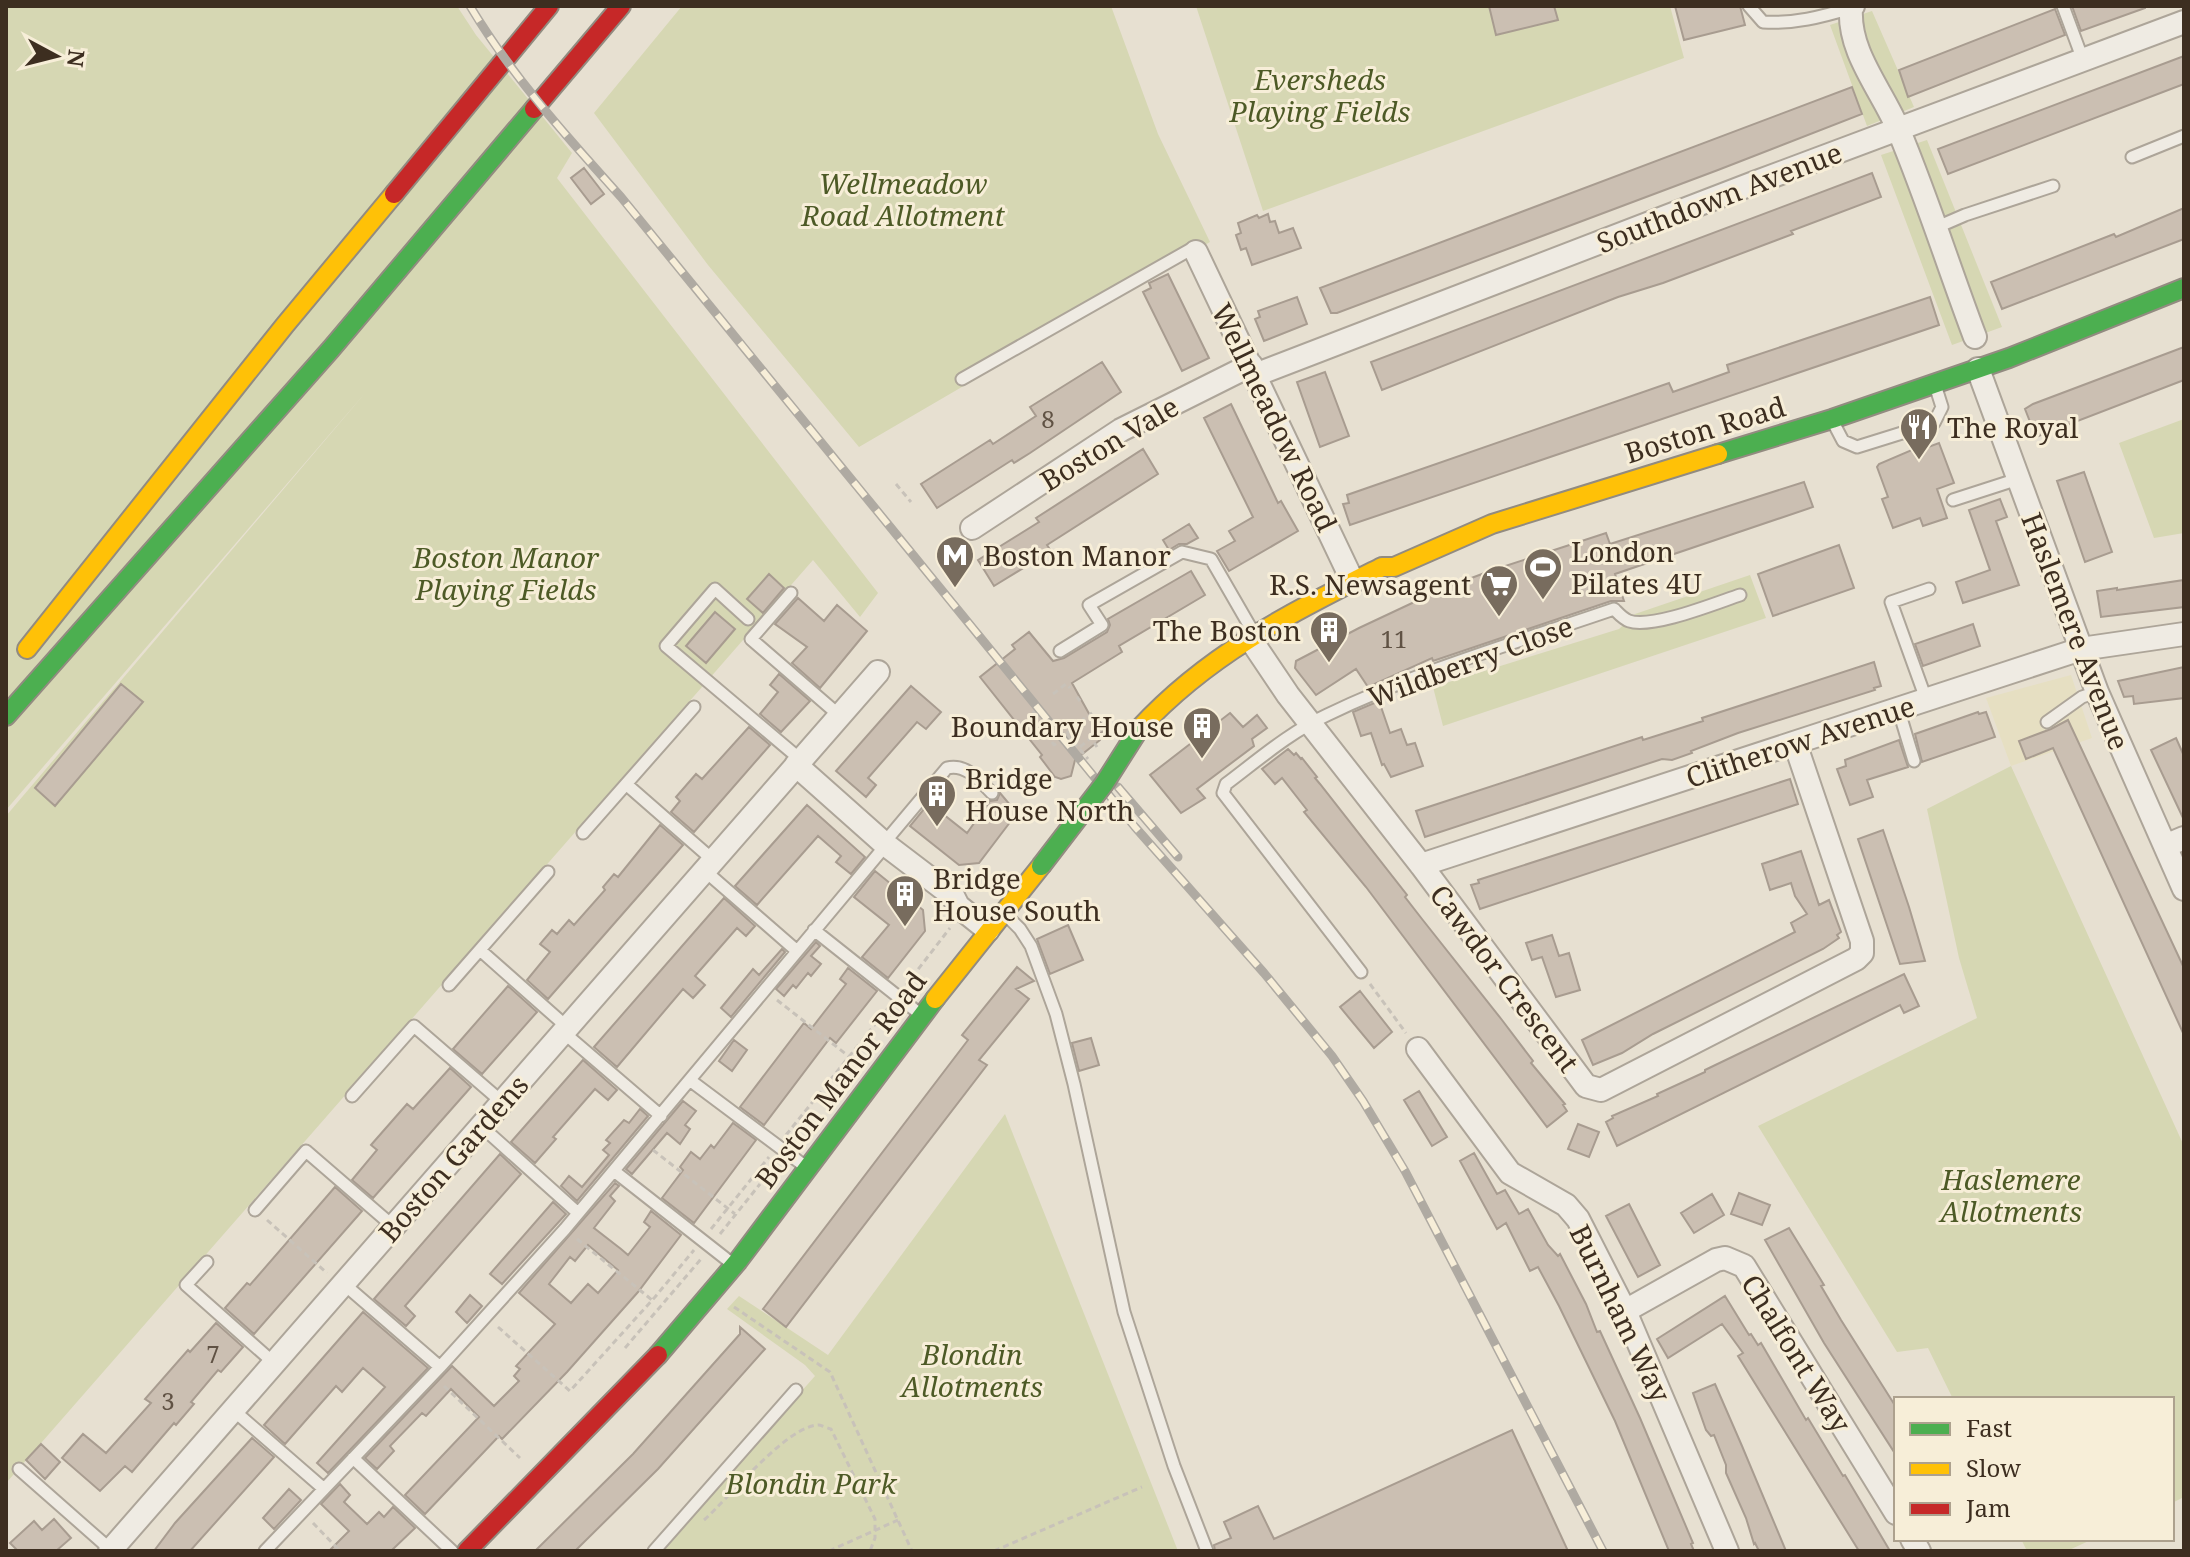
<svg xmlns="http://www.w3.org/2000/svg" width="2190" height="1557" font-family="'Noto Serif',serif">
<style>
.farmland{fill:#e6dfc2}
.green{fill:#d6d7b3}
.building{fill:#cbbfb2;stroke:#a89c90;stroke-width:2;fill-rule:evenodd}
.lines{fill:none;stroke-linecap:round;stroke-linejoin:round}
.lane-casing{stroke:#ada599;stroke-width:15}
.street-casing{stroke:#ada599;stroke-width:26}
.fast-casing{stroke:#928b80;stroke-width:22}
.slow-casing{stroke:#928b80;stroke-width:22}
.jam-casing{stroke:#928b80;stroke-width:22}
.path{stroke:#c8c2b9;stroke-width:3;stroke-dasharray:6 4;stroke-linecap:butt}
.lane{stroke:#efebe3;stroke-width:11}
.street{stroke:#efebe3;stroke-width:22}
.fast{stroke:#4caf50;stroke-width:18}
.slow{stroke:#ffc107;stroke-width:18}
.jam{stroke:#c62828;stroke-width:18}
.rail-casing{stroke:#afaaa2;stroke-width:9}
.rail{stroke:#f7eed8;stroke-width:6;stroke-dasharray:18;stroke-linecap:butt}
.fast-bridge-casing{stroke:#928b80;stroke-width:22;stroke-linecap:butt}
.fast-bridge{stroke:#4caf50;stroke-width:18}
.labels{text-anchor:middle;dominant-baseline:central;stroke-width:6;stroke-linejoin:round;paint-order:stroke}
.number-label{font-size:24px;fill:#605244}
.park-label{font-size:28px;font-style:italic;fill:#4d5a26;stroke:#f7eed8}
.street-label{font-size:28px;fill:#3d2e20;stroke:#f7eed8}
.poi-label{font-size:28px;fill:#3d2e20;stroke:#f7eed8;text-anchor:start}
</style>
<rect width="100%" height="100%" fill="#e7e0d1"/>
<!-- farmland -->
<path class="farmland" d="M2071 675 2092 738 2011 766 1986 698Z"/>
<!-- green -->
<path class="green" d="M6 6H457L476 35 572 153 557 178 878 593 860 617 813 560 7 1482 6 816 366 392 6 810Z
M682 6H1111L1158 134 1210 242 859 447 708 265 594 113Z
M1196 6H1670L1684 58 1263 211Z
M1872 11 1914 107 1867 126 1830 25Z
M1927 140 2002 327 1952 345 1881 155Z
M2184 419V533L2154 538 2119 443Z
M1750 575 1766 618 1443 726 1433 687 1619 629 1635 614Z
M2011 766 2184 1146V1497L2172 1503V1399H1953L1928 1348 1897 1352 1758 1126 1977 1018 1959 958 1927 809Z
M1005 1114 1178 1551H660L815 1376 805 1365 727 1309 739 1296 828 1355Z
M2021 1539H2093L2067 1551H2027Z"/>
<!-- building -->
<path class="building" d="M1489 6H1554L1558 20 1496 35Z
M1675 6H1740L1745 25 1684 40Z
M2072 6H2145V8L2081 31Z
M2055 9 2065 35 1908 97 1899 70Z
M2184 56V84L1948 174 1938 149Z
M1852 87 1862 114 1718 170 1337 313H1331L1320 288Z
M584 168 604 194 591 204 571 178Z
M1872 173 1881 197 1791 231 1793 234 1663 283 1618 297 1382 390 1371 362Z
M2184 208V239L2002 309 1991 282 2114 234 2116 237Z
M1268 214 1270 222 1275 221 1279 233 1293 228 1301 248 1252 265 1246 248 1241 250 1236 235 1241 233 1238 223 1257 215 1259 218Z
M1168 274 1209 358 1182 371 1143 292 1151 288 1149 283Z
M1297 297 1307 324 1264 341 1255 319 1260 317 1258 311Z
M1930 297 1939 325 1350 525 1343 504 1349 503 1347 495 1669 383 1673 392 1729 372 1727 365Z
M2184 347V380L2036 437 2025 409 2033 404Z
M1102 362 1121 392 1030 453 1014 463 1012 460 937 508 921 484 990 440 993 444 1036 416 1030 407Z
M1325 372 1349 436 1320 447 1297 382Z
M1231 404 1278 503 1281 501 1298 531 1229 571 1217 551 1235 541 1229 531 1253 517 1204 418Z
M1939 443 1954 483 1937 489 1947 518 1923 526 1920 518 1893 528 1882 499 1888 497 1877 467 1879 464 1914 449 1915 452Z
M1143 449 1158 474 1047 545 1051 551 994 586 978 560 1039 522 1036 518Z
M2084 472 2112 552 2085 562 2057 481Z
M1804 482 1813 507 1615 574 1624 601H1611L1433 661 1432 658 1368 687 1356 669 1316 695 1295 668 1296 661 1359 628 1442 589 1490 571 1606 533 1610 544Z
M2000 499 2007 517 1996 521 2019 585 1963 603 1956 582 1990 570 1969 510Z
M1189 524 1198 538 1187 544H1179L1169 550 1163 540Z
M1839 545 1854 588 1773 616 1758 574Z
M1191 571 1205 595 1119 646 1122 652 1072 683 1092 719 1095 716 1106 729 1101 733 1100 740 1075 760 1071 776 1061 779 1055 777 1040 757 1042 755 980 677 1015 649 1012 645 1029 632 1053 661 1064 658 1107 632 1110 625 1108 619Z
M769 574 784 588 763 613 747 599Z
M2184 580V607L2101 617 2097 591 2117 588V590Z
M798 598 824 621 837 605 867 631 820 688 792 663 807 647 775 624Z
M715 612 735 629 706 663 686 646Z
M1973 624 1980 646 1923 666 1915 644Z
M1874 662 1881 686 1874 688 1875 690 1738 733 1691 751 1692 753 1672 760 1662 759 1425 837 1416 811 1642 737 1643 740 1703 721 1702 718Z
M2184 667V698L2134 704 2133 696 2124 697 2118 681Z
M779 674 810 701 781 732 760 714 778 692 770 685Z
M121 684 143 702 55 806 35 788Z
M911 686 941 712 926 729 917 722 868 778 876 785 866 797 836 771Z
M1379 701 1390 733 1401 729 1407 745 1415 743 1423 766 1391 777 1384 764 1382 765 1371 733 1361 736 1353 712Z
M1978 712 1979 714 1986 712 1995 737 1922 762 1915 734Z
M1230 713 1243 727 1257 715 1267 728 1252 739 1254 746 1197 789 1205 798 1181 813 1150 775Z
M2068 720 2184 968V1035L2053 748 2026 759 2019 741 2051 729Z
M749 727 770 745 694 832 671 812 680 801 676 797 696 774 702 779Z
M2176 738 2184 756V820L2151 750Z
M1899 740 1908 767 1867 780 1873 797 1850 805 1837 769 1846 766 1845 760Z
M1288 749 1294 755 1296 753 1301 759 1302 758 1317 777 1315 778 1320 784 1407 895 1405 897 1422 919 1502 1020 1533 1061 1531 1063 1565 1104 1563 1105 1567 1111 1547 1127 1366 887 1304 812 1307 810 1282 778 1275 784 1262 769Z
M1790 779 1798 804 1480 909 1471 885 1479 883 1478 880Z
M1000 793 1017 813 979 863 959 865 910 826 929 803 967 833 990 801 997 800Z
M807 805 865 857 851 874 836 862 841 856 818 836 757 905 735 886Z
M660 825 683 845 548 999 527 980 550 952 540 944 552 930 557 934 569 920 574 925 605 890 603 887 614 874 618 877Z
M1883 830 1909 907 1925 961 1900 964 1858 839Z
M1801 851 1819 905 1829 900 1841 932 1837 935 1839 938 1823 949 1653 1034 1622 1053 1593 1065 1582 1040 1795 932 1791 923 1807 914 1795 896 1791 883 1770 890 1762 864Z
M875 871 923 910 925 931 888 978 862 957 889 925 854 897Z
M724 898 755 926 746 936 737 928 695 976 705 985 693 998 683 989 617 1067 594 1047Z
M1068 925 1083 960 1050 974 1037 939Z
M1552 935 1559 956 1569 953 1580 990 1556 997 1542 957 1532 960 1526 943Z
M816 942 820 946 811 956 821 964 811 976 808 973 796 988 793 985 784 996 776 989Z
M782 949 785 952 731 1017 721 1008 753 969 759 975Z
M1017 967 1034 981 1016 989 1029 999 979 1060 987 1065 786 1327 763 1309 968 1040 962 1035Z
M848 968 877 991 836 1043 830 1038 764 1125 740 1107 804 1023 811 1029 846 984 840 979Z
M1904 974 1919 1006 1904 1013 1900 1005 1617 1146 1606 1122 1613 1118 1612 1116 1658 1096 1657 1094 1705 1072V1070Z
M508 986 537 1012 482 1074 453 1049Z
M1360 991 1392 1032 1374 1048 1340 1007Z
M1091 1038 1099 1065 1079 1071 1072 1043Z
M734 1040 747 1050 732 1071 719 1061Z
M583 1060 617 1090 608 1100 595 1089 553 1137 556 1139 535 1163 511 1142Z
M450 1068 471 1087 373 1198 352 1180 377 1150 371 1145 407 1104 413 1109Z
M1419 1091 1447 1137 1432 1146 1404 1100Z
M683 1101 696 1111 685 1125 690 1129 680 1144 667 1133 632 1174 626 1169Z
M640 1109 648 1116 577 1201 561 1186 569 1176 582 1187 609 1155 603 1150 610 1143 606 1140 624 1120 629 1123Z
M733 1123 756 1140 694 1223 662 1198 683 1170 680 1167 691 1152 700 1159 711 1145 714 1148Z
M1578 1124 1599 1132 1589 1157 1568 1149Z
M1474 1153 1497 1194 1505 1190 1519 1214 1528 1209 1548 1245 1558 1256 1560 1254 1586 1304 1597 1332 1600 1331 1640 1418 1693 1543 1691 1544 1694 1551H1669L1615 1421 1559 1306 1538 1267 1530 1271 1506 1223 1497 1229 1460 1161Z
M500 1154 521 1174 405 1306 415 1316 406 1326 374 1299Z
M615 1183 619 1186 610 1196 615 1201 594 1228 621 1249 628 1255 650 1227 644 1222 651 1211 681 1235 638 1292 567 1372 502 1439 499 1436 425 1514 405 1495 479 1417 451 1389 426 1416 422 1413 390 1446 394 1451 377 1469 365 1458 452 1366 494 1406 519 1381 514 1376 520 1369 516 1366 555 1324 519 1293ZM588 1245 618 1270 598 1293 588 1284 571 1303 549 1284 570 1257 575 1261Z
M335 1187 362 1211 254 1334 225 1308 247 1283 250 1285Z
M1739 1193 1770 1205 1762 1225 1731 1214Z
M1712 1194 1724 1215 1694 1233 1681 1213Z
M553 1202 566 1214 502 1284 490 1274Z
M1629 1204 1660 1265 1638 1277 1606 1216Z
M1789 1228 1824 1285 1821 1286 1841 1320 1896 1407V1455L1824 1343 1765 1240Z
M470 1295 482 1306 467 1323 456 1312Z
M1725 1296 1749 1335 1751 1334 1758 1345 1761 1343 1806 1420 1808 1418 1843 1476 1845 1475 1890 1551H1859L1738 1356 1743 1353 1722 1324 1668 1358 1657 1339Z
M363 1312 428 1368 328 1473 317 1463 385 1387 363 1368 342 1392 336 1386 285 1444 264 1425Z
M216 1323 243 1347 221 1372 218 1370 191 1402 194 1404 176 1425 174 1423 132 1472 125 1466 100 1491 62 1458 83 1434 106 1453 151 1403 145 1399 188 1350 190 1352Z
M740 1327 765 1349 658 1469 575 1551H535L633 1454 740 1334Z
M1715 1384 1742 1446 1786 1551H1759L1755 1543 1754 1544 1746 1518 1726 1473V1465L1714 1435 1711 1436 1706 1430 1693 1393Z
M1512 1430 1568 1551H1215L1214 1545 1231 1538 1224 1522 1258 1506 1274 1539Z
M252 1438 274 1457 190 1551H154L175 1523Z
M41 1444 60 1462 45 1479 26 1460Z
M340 1484 350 1495 344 1502 367 1524 379 1512 384 1517 393 1507 415 1528 391 1551H329L349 1531 321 1504Z
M289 1489 301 1500 274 1529 263 1518Z
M54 1519 71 1538 56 1551H18L10 1543 34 1521 42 1530Z"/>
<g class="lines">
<defs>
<path id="lane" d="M1749 6 1763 22C1794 24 1821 17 1851 8
M2063 6 2083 60
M2132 157 2184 136
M1935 228 1965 215 2053 186
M962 379 1193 248 1196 252
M1833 422 1843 441 1857 447 1934 423 1942 407 1936 388
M1953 500 2018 479
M791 593 751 639 840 716
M748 619 715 589 666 646 801 760
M1060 651 1102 625 1089 605 1182 552 1211 559 1252 630
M1926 699 1891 602 1929 589
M1898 708 1914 761
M2047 722 2082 697 2097 692
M626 784 713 860
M583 833 694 707
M884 843 947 768C966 763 980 781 992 793
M704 870 797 951
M1006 915 1020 929 1031 946 1056 1014 1074 1084 1124 1312 1174 1466 1207 1551
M814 930 920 1014
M480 950 567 1027
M1361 972 1223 793 1226 784C1258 760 1290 732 1327 715 1418 671 1518 642 1614 609 1618 613 1623 619 1629 621 1652 629 1716 603 1740 595
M449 985 548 872
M563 1032 661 1116
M691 1081 806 1167
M352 1096 414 1026 502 1102
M481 1126 578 1213
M614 1171 730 1262
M255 1210 306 1151 394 1227
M207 1262 186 1285 274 1363
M344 1284 440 1367
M232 1409 324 1489
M353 1458 452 1551
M19 1469 111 1550
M265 1551 440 1367 565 1229 886 845
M654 1551 796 1390"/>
<path id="street" d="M1853 6 1851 8C1848 53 1882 90 1899 131 1927 198 1949 268 1975 337
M1196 252 1353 582
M1978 369 2097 692 2184 889
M1255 375 1754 183 2184 22
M972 528 1121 430 1251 365
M1249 637 1288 695 1421 865 1586 1086 1601 1090 1856 959 1862 953V941L1795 743
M796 765 886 845 953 896 958 906 988 930
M2165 846 2184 838
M1421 865 2081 649 2184 634
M1418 1049 1510 1173 1566 1205 1578 1219 1625 1311 1727 1551
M1625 1311 1716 1260 1725 1258 1744 1266 1896 1513
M1912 1539 1919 1551
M110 1551 878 672"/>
<path id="fast" d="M1718 454 1832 419 2009 358 2184 288
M6 716 331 349 534 109
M658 1355 738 1261 935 999"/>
<path id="slow" d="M27 649 285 325 394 194
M1139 729C1209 653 1291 613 1382 567H1394L1492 524 1718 454
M935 999 1041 866"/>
<path id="jam" d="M534 109 621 6
M394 194 549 6
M467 1551 658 1355"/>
</defs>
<!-- lane casing -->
<use href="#lane" class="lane-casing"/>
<!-- street casing -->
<use href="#street" class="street-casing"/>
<!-- fast casing -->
<use href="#fast" class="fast-casing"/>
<!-- slow casing -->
<use href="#slow" class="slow-casing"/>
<!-- jam casing -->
<use href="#jam" class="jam-casing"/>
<!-- path -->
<path class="path" d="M896 484 911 502
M1053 694 1066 684 1070 688
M1077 697 1080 701
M1088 717 1091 714 1089 711
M1094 718 1095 720
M1033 719 1029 714 1040 709
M1041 728 1044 732
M1067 734 1088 759
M1059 740 1085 718
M1052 742 1054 745 1058 742
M1080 747 1091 738 1097 747
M1370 984 1406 1033
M906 985 950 928
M777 1000 856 1062
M786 1135 889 1007
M653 1150 735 1214
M267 1220 327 1273
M711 1229 769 1157
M720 1234 760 1184
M577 1239 652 1300
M734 1307 830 1372 912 1551
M498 1327 570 1391 655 1297 694 1250
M625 1348 701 1259
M444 1386 520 1458
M704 1520C729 1498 787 1425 819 1425 820 1425 830 1429 831 1429L875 1519V1538L870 1551
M313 1523 340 1551
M768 1551H793
M829 1551 898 1520
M994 1551 1142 1487"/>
<!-- lane -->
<use href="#lane" class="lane"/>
<!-- street -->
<use href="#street" class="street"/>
<!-- fast -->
<use href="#fast" class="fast"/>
<!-- slow -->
<use href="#slow" class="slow"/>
<!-- jam -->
<use href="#jam" class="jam"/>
<defs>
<path id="rail" d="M470 6C512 76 566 136 621 197L1135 827 1264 973 1332 1056 1363 1101 1405 1171 1603 1551
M1118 787 1178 857"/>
</defs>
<!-- rail casing -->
<use href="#rail" class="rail-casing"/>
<!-- rail -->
<use href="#rail" class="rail"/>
<defs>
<path id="fast-bridge" d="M1041 866 1104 784 1139 729"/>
</defs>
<!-- fast-bridge casing -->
<use href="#fast-bridge" class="fast-bridge-casing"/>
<!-- fast-bridge -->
<use href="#fast-bridge" class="fast-bridge"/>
</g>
<!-- icons -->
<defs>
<symbol id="restaurant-pin" viewBox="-11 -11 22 30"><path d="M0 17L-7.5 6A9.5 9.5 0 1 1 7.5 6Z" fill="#786c5e" stroke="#f7eed8"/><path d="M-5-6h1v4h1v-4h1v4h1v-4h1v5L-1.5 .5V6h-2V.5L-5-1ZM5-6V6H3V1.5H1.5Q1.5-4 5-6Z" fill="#fff"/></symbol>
<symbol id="metro-pin" viewBox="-11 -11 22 30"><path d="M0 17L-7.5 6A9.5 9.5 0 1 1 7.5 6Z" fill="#786c5e" stroke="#f7eed8"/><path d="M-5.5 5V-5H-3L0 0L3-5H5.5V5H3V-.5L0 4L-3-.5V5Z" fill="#fff"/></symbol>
<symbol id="stadium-pin" viewBox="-11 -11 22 30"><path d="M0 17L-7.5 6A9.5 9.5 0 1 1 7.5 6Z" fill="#786c5e" stroke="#f7eed8"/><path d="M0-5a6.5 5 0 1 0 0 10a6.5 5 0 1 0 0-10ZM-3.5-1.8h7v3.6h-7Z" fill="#fff"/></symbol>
<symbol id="supermarket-pin" viewBox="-11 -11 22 30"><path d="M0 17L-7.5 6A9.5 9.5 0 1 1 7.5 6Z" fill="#786c5e" stroke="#f7eed8"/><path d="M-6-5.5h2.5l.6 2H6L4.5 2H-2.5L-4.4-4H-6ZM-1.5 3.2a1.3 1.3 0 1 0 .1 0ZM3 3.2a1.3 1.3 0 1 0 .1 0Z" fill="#fff"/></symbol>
<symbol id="building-pin" viewBox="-11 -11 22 30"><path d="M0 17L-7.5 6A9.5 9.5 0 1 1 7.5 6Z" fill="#786c5e" stroke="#f7eed8"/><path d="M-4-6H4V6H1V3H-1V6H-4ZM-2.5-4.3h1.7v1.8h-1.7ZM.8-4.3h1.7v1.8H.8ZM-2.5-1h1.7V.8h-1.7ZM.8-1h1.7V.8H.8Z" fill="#fff"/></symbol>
</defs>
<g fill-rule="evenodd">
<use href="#restaurant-pin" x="1897" y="405" width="44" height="60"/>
<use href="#metro-pin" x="933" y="533" width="44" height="60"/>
<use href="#stadium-pin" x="1521" y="545" width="44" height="60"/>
<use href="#supermarket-pin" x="1477" y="562" width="44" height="60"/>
<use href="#building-pin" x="1307" y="608" width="44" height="60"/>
<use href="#building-pin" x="1180" y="704" width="44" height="60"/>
<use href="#building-pin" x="915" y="772" width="44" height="60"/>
<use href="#building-pin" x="883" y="872" width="44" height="60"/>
</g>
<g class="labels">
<!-- number labels -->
<g class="number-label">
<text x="1048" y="418">8</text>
<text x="1394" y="638">11</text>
<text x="213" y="1353">7</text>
<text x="168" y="1400">3</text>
</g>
<!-- park labels -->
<g class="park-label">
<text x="1320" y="79">Eversheds<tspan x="1320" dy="32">Playing Fields</tspan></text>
<text x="903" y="183">Wellmeadow<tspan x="903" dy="32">Road Allotment</tspan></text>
<text x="506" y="557">Boston Manor<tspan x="506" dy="32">Playing Fields</tspan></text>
<text x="2011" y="1179">Haslemere<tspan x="2011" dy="32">Allotments</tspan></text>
<text x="972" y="1354">Blondin<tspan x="972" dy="32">Allotments</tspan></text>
<text x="811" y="1483">Blondin Park</text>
</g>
<!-- street labels -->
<g class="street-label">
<text transform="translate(1719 197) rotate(-21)">Southdown Avenue</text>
<text transform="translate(1275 417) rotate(64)">Wellmeadow Road</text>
<text transform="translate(1705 429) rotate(-17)">Boston Road</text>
<text transform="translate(1109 443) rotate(-31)">Boston Vale</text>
<text transform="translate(2076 631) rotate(69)">Haslemere Avenue</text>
<text transform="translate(1470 661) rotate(-20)">Wildberry Close</text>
<text transform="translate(1800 741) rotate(-18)">Clitherow Avenue</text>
<text transform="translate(1505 978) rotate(53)">Cawdor Crescent</text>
<text transform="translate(840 1079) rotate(-53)">Boston Manor Road</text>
<text transform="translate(453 1158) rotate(-49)">Boston Gardens</text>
<text transform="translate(1621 1313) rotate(64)">Burnham Way</text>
<text transform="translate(1797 1353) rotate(58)">Chalfont Way</text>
</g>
<!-- poi labels -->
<g class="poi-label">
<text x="1947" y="427">The Royal</text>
<text x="1571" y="551">London<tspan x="1571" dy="32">Pilates 4U</tspan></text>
<text x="983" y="555">Boston Manor</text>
<text x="1471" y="584" text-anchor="end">R.S. Newsagent</text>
<text x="1301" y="630" text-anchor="end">The Boston</text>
<text x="1174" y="726" text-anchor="end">Boundary House</text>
<text x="965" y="778">Bridge<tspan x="965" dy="32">House North</tspan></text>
<text x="933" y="878">Bridge<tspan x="933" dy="32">House South</tspan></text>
</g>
</g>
<!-- border -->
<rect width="2190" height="1557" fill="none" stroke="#3d2e20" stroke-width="16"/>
<!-- legend -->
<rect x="1894" y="1397" width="280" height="144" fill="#f7eed8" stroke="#ada18e" stroke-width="2"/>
<rect x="1910" y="1423" width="40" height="12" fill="#4caf50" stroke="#ada18e" stroke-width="2"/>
<text x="1966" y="1437" font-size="24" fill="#3d2e20">Fast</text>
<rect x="1910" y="1463" width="40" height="12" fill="#ffc107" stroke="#ada18e" stroke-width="2"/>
<text x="1966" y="1477" font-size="24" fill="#3d2e20">Slow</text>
<rect x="1910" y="1503" width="40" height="12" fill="#c62828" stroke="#ada18e" stroke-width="2"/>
<text x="1966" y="1517" font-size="24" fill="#3d2e20">Jam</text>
<!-- north arrow -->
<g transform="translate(56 56) rotate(97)" stroke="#f7eed8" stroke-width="6" paint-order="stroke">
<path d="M0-6L14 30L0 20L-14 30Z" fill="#3d2e20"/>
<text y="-12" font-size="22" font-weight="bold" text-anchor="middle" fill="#3d2e20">N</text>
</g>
</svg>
